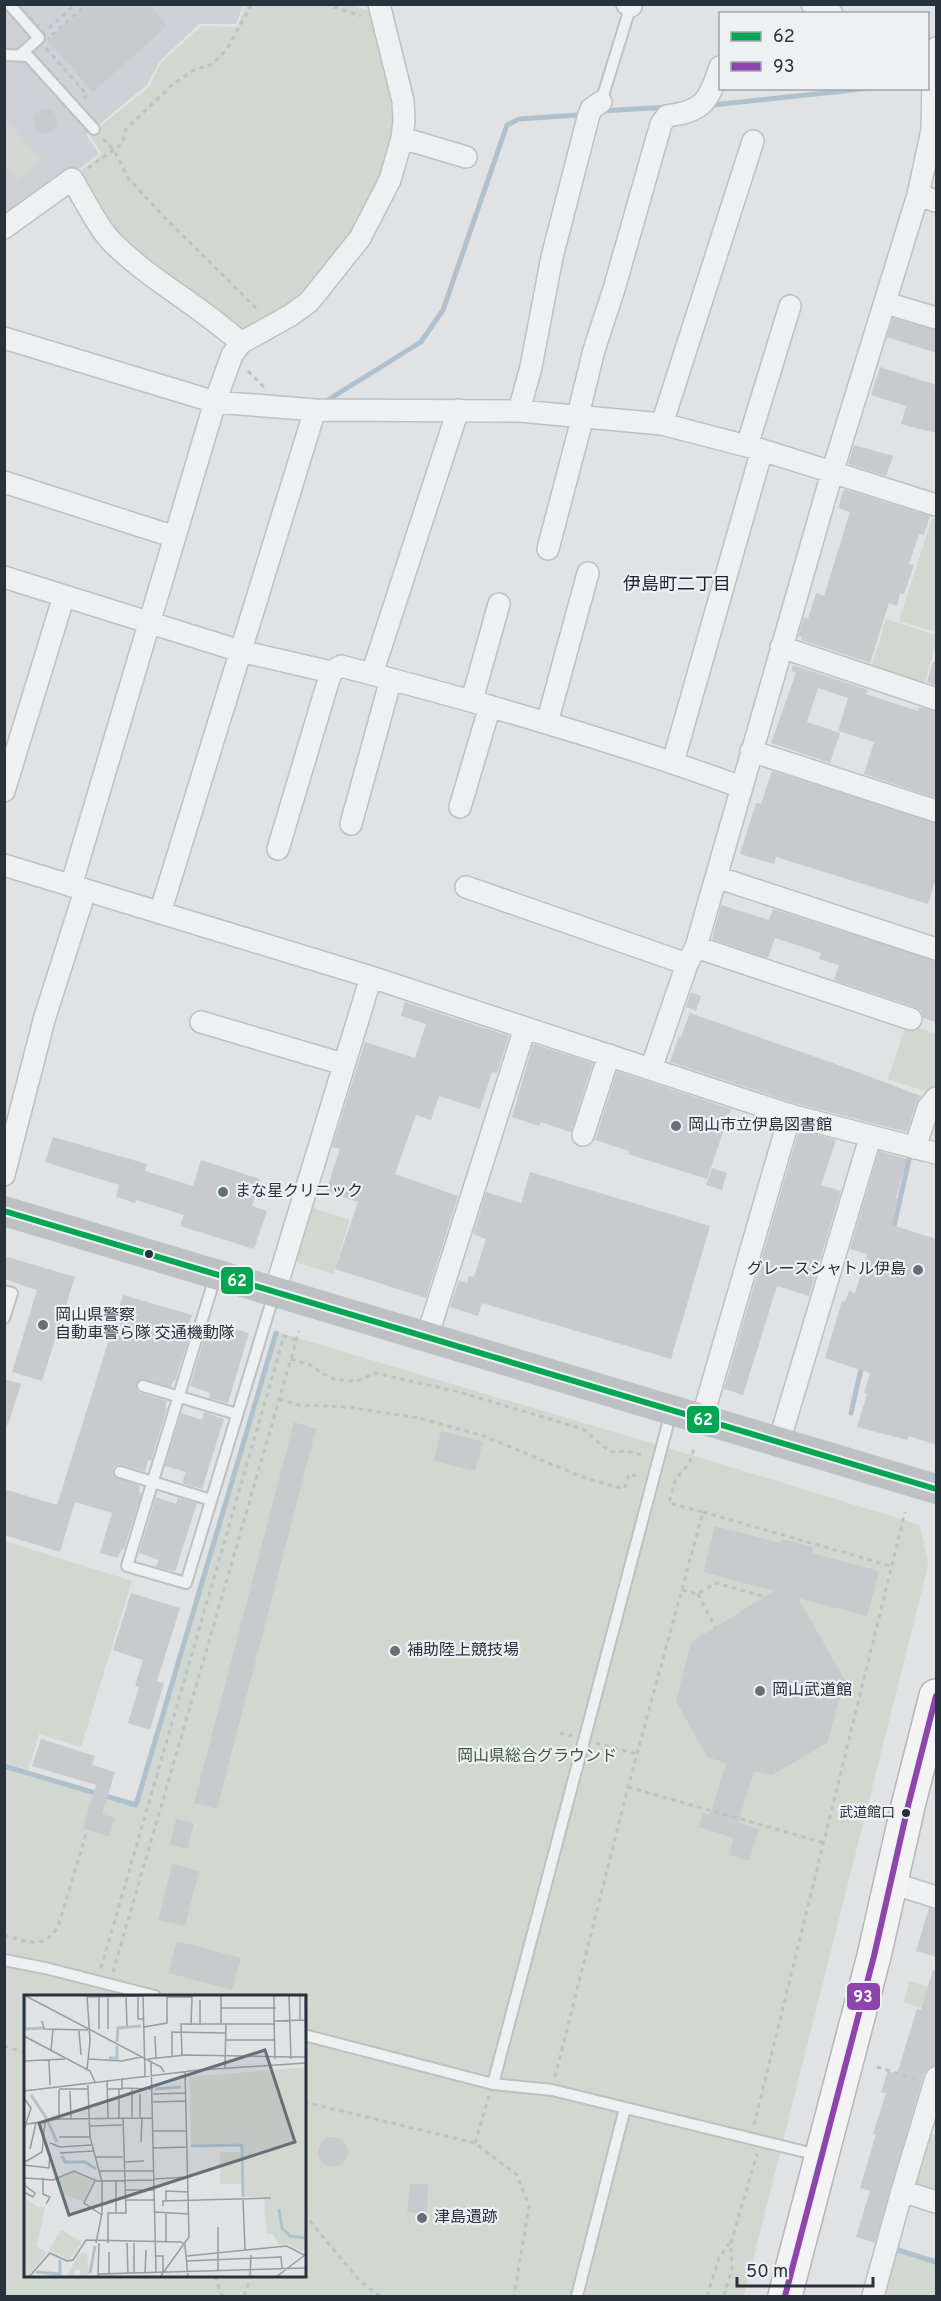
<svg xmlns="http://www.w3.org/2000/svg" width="941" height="2301" font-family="Overpass,'Noto Sans JP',sans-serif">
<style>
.built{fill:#ced2d7}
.green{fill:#d1d8d0;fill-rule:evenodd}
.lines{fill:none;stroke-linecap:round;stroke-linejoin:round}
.stream{stroke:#b0c1ce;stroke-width:5}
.building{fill:#c8cacd}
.lane-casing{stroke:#bec0c2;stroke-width:14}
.street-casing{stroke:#bec0c2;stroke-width:24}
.highway-casing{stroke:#b3b5b9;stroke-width:36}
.path{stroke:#bec2c4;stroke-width:3;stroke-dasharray:4.5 4.5;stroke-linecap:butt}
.lane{stroke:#eff0f1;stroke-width:10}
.street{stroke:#eff0f1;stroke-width:21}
.secondary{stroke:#bec1c4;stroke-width:30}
.highway{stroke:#f4f4f5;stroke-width:33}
.path-bridge{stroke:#bec2c4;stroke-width:3;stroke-dasharray:4.5 4.5;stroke-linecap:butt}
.bus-1-casing{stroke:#edf1f4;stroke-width:10}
.bus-2-casing{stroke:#edf1f4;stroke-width:10}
.bus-1{stroke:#00a651;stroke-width:6}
.bus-2{stroke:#8e44ad;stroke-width:6}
.poi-dot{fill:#687077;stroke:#edf1f4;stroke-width:2}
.bus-dot{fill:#28323c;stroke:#edf1f4;stroke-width:2}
.labels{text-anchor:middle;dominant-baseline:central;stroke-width:4.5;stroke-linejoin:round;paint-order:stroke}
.bus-label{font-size:14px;fill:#28323c;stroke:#edf1f4;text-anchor:end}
.poi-label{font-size:16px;fill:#28323c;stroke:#edf1f4;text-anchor:start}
.park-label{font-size:16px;fill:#405737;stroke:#edf1f4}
.neighbourhood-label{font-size:18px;fill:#1b232d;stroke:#edf1f4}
.inset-river{fill:none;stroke:#b0c1ce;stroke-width:3}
.inset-road{fill:none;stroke:#969ca1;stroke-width:1.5}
.view{fill:#687077;fill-opacity:0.15;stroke:#687077;stroke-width:3}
.inset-edge{fill:none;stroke:#28323c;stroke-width:3}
.line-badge{stroke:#edf1f4;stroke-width:2}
.badge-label{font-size:16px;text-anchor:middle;font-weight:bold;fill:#fff}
</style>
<rect width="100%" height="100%" fill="#e0e2e4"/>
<!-- built -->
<path class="built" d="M5 5H243L236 24H199L159 62 147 85 86 135 99 154 5 224Z"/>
<!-- green -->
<path class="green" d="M246 5H350L375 12 396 105V129L371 205 309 291 240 333 114 237 76 174 102 154 89 135 149 87 161 63 201 26 237 27Z
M4 118 41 160 18 180 5 164Z
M932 518 936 519V632L899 621Z
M886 619 936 635V644L924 685 871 669Z
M906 1024 936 1034V1086L931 1093 888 1079Z
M307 1206 350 1220 333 1274 289 1260Z
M277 1332 708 1460 920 1525 928 1563 925 1578 744 2296H5L4 1768 137 1807ZM26 1996H304V2276H26Z
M5 1541 132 1581 81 1747 39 1734 28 1770 5 1763Z
M909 1981 928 1987 921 2008 904 2002Z
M925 2131 936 2135V2196L907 2187Z
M892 2250 936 2264V2296H879Z"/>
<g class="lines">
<!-- stream -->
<path class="stream" d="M712 105 871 88
M601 111 670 107
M323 403 421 342 443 310 507 125 519 119 578 115
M893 1230 910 1155
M851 1413 862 1365
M4 1766 136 1805 276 1333
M892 2248 936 2262"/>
</g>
<!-- building -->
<path class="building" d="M89 4H149L167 26 93 92 48 41Z
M33 121a12 12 0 1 1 24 0a12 12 0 1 1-24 0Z
M893 318 936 330V353L887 337Z
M880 367 936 385V433L901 424 906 406 871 395Z
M854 445 893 456 886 476 848 464Z
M844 489 930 516 924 535 919 534 909 564 914 565 904 594 900 593 897 606 889 603 870 663 801 640 802 637 798 636 804 617 808 619 816 593 824 596 850 512 838 508Z
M933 662H936V686L927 682Z
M793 665 868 690 866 694 918 711 919 707 936 711V798L864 774 874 742 838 731 848 698 818 688 807 722 840 733 830 763 771 743 796 673 791 671Z
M772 771 936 823V878L928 904 776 857 774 864 740 854 756 803 761 804Z
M721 905 769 920 773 909 936 961V1022L923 1018 921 1011 915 1007 834 980 839 965 819 959 821 953 775 938 768 958 712 939Z
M691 992 701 996 696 1011 686 1007Z
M405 1002 509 1036 497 1073 492 1072 480 1109 439 1096 431 1120 416 1115 395 1174 458 1196 426 1298 335 1269 358 1202 326 1191 340 1149 332 1147 365 1042 415 1058 426 1024 401 1016Z
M690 1013 844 1067 921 1096 916 1104 907 1132 794 1103 670 1062 679 1036 681 1037Z
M533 1044 593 1063 571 1132 541 1122 539 1126 512 1117Z
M617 1071 731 1109 707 1179 628 1154 629 1151 595 1140Z
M799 1130 836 1140 821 1185 841 1191 809 1296 777 1286 743 1395 724 1389Z
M53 1137 147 1164 145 1171 193 1186 201 1160 260 1179 252 1206 267 1211 254 1249 180 1226 184 1215 136 1200 135 1203 116 1197 119 1185 45 1162Z
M879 1151 907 1159 896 1198 898 1199 892 1225 936 1239V1445L909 1436 907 1440 857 1427 867 1394 864 1393 870 1373 825 1358 842 1301 845 1302 849 1291 855 1293 867 1254 850 1249Z
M712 1168 727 1173 722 1190 706 1185Z
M530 1172 710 1226 671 1359 482 1303 478 1316 450 1307 459 1280 467 1283 469 1276 474 1277 486 1239 473 1234 486 1192 521 1203Z
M4 1256 75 1277 42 1381 12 1372 37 1290 4 1279Z
M123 1295 192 1315 188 1327 192 1328 175 1381H173L171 1387 142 1379 136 1384 137 1391 140 1393 167 1401 165 1407 167 1408 151 1461 148 1460 145 1472 122 1465 115 1466 113 1469 115 1477 140 1486 139 1492 142 1493 124 1549 122 1548 118 1558 100 1553 112 1513 75 1502 60 1552 4 1535V1489L57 1505Z
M231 1328 249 1333 228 1403 209 1398 210 1393 190 1386 206 1333 227 1340Z
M4 1379 21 1384 8 1425 4 1424Z
M204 1412 224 1419 202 1489 182 1483 186 1472 165 1466 181 1413 202 1420Z
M294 1422 316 1429 217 1809 194 1803Z
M441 1431 483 1442 475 1471 434 1461Z
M156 1497 176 1504 178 1498 197 1503 175 1572 156 1567 159 1560 139 1553Z
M715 1526 780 1543 782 1539 813 1547 812 1553 879 1571 867 1616 798 1598 845 1680 827 1743 772 1775 754 1771 738 1823 759 1829 749 1861 729 1855 734 1838 699 1827 703 1813 710 1815 726 1763 707 1757 676 1701 691 1642 774 1591 703 1572Z
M131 1593 180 1608 157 1681 164 1683 150 1730 128 1723 139 1687 135 1686 143 1660 113 1650Z
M41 1739 95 1756 92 1765 115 1772 102 1814 115 1818 109 1837 83 1828 96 1785 32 1766Z
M176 1819 194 1823 188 1849 170 1845Z
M172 1864 199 1871 185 1926 158 1920Z
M929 1908 936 1909V1957L916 1951Z
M177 1941 241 1958 232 1990 168 1973Z
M933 1970 936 1971V2066L928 2068 924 2074 875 2243 856 2237 870 2191 860 2188 876 2134H873L886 2093 881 2092 888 2071 897 2074 917 2009 921 2010Z
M318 2152a15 15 0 1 1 30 0a15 15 0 1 1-30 0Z
M410 2184H428L427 2214 407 2212Z"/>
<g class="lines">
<defs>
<path id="lane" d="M9 4 39 38 20 55
M4 55 28 56 94 129
M601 102 631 5
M215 1277 127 1566 186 1583 274 1294
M4 1291 12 1293 4 1318
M143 1386 237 1414
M120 1472 211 1500
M4 1960 45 1968 155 1996
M304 2035 493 2084 552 2090 818 2155
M493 2084 671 1412
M577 2296 625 2108"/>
<path id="street" d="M627 4 631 6
M812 4 832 14
M402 138 466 157
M918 195 936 201
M4 228 72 179C83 197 98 228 112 242 151 281 201 306 241 343
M886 303 936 318
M4 338 215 402 315 410 519 411 662 424 762 450 936 505
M519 411 531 367 552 257 588 118 591 109 601 102
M578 415 594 350 614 289 661 124 667 116C705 111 708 101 720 67
M662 424 753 141
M747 446 790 306
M4 482 175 537
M548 549 583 416
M4 577 240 651 331 672
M781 647 936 699
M372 674 458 410
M472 700 499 604
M547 723 588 573
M751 751 936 811
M673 762 762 450
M4 791 64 596
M460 807 490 706
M351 824 391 679
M278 849 331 672 341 666C475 701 610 739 741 787
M4 865 371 977 790 1115 936 1153
M716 877 936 949
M71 886 215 402 232 355 241 343 291 315 309 302 360 238 390 180 402 138 404 121 403 101 379 4
M466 887 687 964
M160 913 315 410
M696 947 911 1019
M201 1022 343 1064
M651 1069 687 964 696 947 832 473 918 195 932 130 933 74 936 48
M583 1135 609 1055
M915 1148 928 1108 936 1098
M4 1175 44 1020 85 891
M275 1291 371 977
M427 1337 525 1028
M702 1419 790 1115
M779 1442 870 1138
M892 1883 936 1897
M902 2191 936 2202
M873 2296 902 2191 936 2078"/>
<path id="highway" d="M785 2296 874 1956 908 1806 936 1696"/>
</defs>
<!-- lane casing -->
<use href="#lane" class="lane-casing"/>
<!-- street casing -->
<use href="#street" class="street-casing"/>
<!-- highway casing -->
<use href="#highway" class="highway-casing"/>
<!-- path -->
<path class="path" d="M325 4 361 16
M49 28 76 4
M52 35 87 4
M46 48 87 95 83 99
M103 139 114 150 128 178 164 217 259 311
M88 168 122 144 126 129 173 84 194 70 213 64 227 49 252 4
M248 371 264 387
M291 1359 314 1366 319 1372 334 1379 349 1381 360 1380 375 1373 459 1392 583 1429 608 1450 613 1452 627 1451 645 1456
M279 1399 299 1405 348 1407 419 1418 484 1436 585 1478 624 1489 629 1474 639 1477
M703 1512 891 1566
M682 1590 697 1594 716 1583 762 1596
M698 1594 715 1627
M560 1733 572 1736
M596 1743 637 1754
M628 1787 825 1843
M4 1935C27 1942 43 1950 58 1927L86 1834
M101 1968 284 1336 296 1340
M113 1972 299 1331
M4 2046 26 2053
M877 2067 915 2079
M555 2077 628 1787 703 1512 669 1503 676 1478 689 1464 694 1449
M304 2102 475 2143 517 2175 529 2206 514 2296
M754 2125 905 1512
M475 2143 489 2096
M304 2214 359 2280 380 2296
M215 2276 222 2296
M244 2296 251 2276
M707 2296 719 2258 729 2244
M724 2296 732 2268 731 2243 757 2154"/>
<!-- lane -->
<use href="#lane" class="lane"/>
<!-- street -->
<use href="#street" class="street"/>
<!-- secondary -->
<path class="secondary" d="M4 1211 936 1489"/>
<!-- highway -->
<use href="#highway" class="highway"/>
<!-- path-bridge -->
<path class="path-bridge" d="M18 4 49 39"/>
<defs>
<path id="bus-1" d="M4 1211 936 1489"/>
<path id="bus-2" d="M785 2296 874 1956 908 1806 936 1696"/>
</defs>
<!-- bus-1 casing -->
<use href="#bus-1" class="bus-1-casing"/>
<!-- bus-2 casing -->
<use href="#bus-2" class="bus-2-casing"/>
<!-- bus-1 -->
<use href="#bus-1" class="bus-1"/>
<!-- bus-2 -->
<use href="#bus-2" class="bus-2"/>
</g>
<!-- markers -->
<g class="poi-dot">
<circle cx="676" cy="1126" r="6"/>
<circle cx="223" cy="1192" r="6"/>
<circle cx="918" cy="1270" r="6"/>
<circle cx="43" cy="1325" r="6"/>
<circle cx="395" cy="1651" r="6"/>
<circle cx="760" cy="1691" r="6"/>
<circle cx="422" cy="2218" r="6"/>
</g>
<g class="bus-dot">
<circle cx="149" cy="1254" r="5"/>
<circle cx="906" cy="1813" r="5"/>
</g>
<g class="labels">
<!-- bus labels -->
<g class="bus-label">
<text x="895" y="1813">武道館口</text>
</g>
<!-- poi labels -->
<g class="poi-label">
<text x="688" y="1126">岡山市立伊島図書館</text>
<text x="235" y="1192">まな星クリニック</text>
<text x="906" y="1270" text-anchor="end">グレースシャトル伊島</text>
<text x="55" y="1316">岡山県警察<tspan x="55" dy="18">自動車警ら隊 交通機動隊</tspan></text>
<text x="407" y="1651">補助陸上競技場</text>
<text x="772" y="1691">岡山武道館</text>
<text x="434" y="2218">津島遺跡</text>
</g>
<!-- park labels -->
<g class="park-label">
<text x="537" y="1757">岡山県総合グラウンド</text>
</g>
<!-- neighbourhood labels -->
<g class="neighbourhood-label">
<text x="677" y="585">伊島町二丁目</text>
</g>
</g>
<!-- overview -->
<g transform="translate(24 1995)">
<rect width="282" height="282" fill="#e0e2e4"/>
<path d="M282 72V256H277L265 249 255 250 249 239H243L240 202H219V189H196V157H214L218 161V150L167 151 165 82ZM51 177 70 186 60 207 35 197 34 183ZM0 202 14 212H21L13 251 23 258 3 282H0ZM37 235 58 247 45 265 25 255ZM63 258 65 279 56 282V275H51L50 282H42L55 259Z" fill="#d1d8d0"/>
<path class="inset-river" d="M1 3V34M0 34 20 33M93 47 94 33 117 31M85 63H93V51M131 94 157 92M7 100 23 124M24 127 33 147M167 151 218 150 219 202M38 161 41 167H61L72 174M255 214 258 233 266 241 282 243M12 277 36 279V265M66 278 71 251"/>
<path class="inset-road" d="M0 0 137 72 140 77M119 0 121 81M265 0 267 64M276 0V25M75 1V34M102 1 103 31M114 1V24H119M250 1V26M63 2 119 1M176 5V30M197 13H252M18 26 20 34 64 35M197 28V0M120 32 143 28V2H168L167 30M84 34V1M55 36 57 60M0 41 66 76 71 87M131 41 132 63M202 45H251M27 56 29 34M158 60 157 29H251M148 61V37L202 38M267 62H282L281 0M64 64 98 66 117 62M124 64 162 60 267 62M251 64 250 26 281 25M25 65 26 90M0 66 41 64M127 66 132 278M201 73 202 28M63 75 66 46 63 0M83 85 84 123M95 93V123M98 93 129 94M35 94H64V90M64 94 66 142 78 187V218L72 248M84 94H98V83M35 95V124M0 96 175 75 282 68M46 96 47 124M129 99 162 98M0 103 7 113 0 135M129 107 162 106M108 122V93M116 122V99M3 129 35 124 129 123M65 131 98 130M129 136H163M35 142H66M117 147 118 122M26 148 36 152 67 150M129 153 163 152M6 154 12 128M36 158 69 156M71 162H99M1 167 18 157 21 127M100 167 120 166M0 170 25 173 26 158M75 176H130M0 183 29 185 50 176 73 186 130 185M19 183V199L26 202 22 209M130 184 164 182M71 186 60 208 78 220M92 186V218M0 190 11 198 9 202 0 197M102 195H130M219 204 221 255M102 205H130M142 206V196L164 197M139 211V206L247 203M131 217 165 219M142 218V247M194 232V275M84 248V218H102L99 123M103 248 104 279M110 248V278M132 261H139V277M163 261 263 251 282 261M43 266 49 265 62 245 157 247 161 250 164 282M163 266 257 262 258 273M121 278 122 255M74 279 282 273M85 279V257M74 281 75 248M5 282 26 258 43 266M136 282 165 242 161 76M226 282 227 260M252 282 281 260"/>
<path class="view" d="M241 55 271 147 45 220 15 128Z"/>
<rect width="282" height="282" class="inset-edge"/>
</g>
<g class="line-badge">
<rect x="220" y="1266" width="34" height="29" rx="6" fill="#00a651"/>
<rect x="686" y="1405" width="34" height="29" rx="6" fill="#00a651"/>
<rect x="846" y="1982" width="35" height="29" rx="6" fill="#8e44ad"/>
</g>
<g class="badge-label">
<text x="237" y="1286">62</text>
<text x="703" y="1425">62</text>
<text x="863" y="2002">93</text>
</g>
<!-- border -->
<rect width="941" height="2301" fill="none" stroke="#28323c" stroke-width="12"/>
<!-- legend -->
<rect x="719" y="12" width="210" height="78" fill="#edf1f4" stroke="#9ea5aa" stroke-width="1.5"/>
<rect x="731" y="32" width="30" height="9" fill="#00a651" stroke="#9ea5aa" stroke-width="1.5"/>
<text x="773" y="42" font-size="18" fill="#28323c">62</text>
<rect x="731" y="62" width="30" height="9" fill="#8e44ad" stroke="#9ea5aa" stroke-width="1.5"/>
<text x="773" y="72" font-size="18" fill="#28323c">93</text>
<!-- scale -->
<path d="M737 2277v9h136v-9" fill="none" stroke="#28323c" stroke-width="3"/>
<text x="746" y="2277" font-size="18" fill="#28323c" stroke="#edf1f4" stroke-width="4.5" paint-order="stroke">50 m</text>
</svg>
